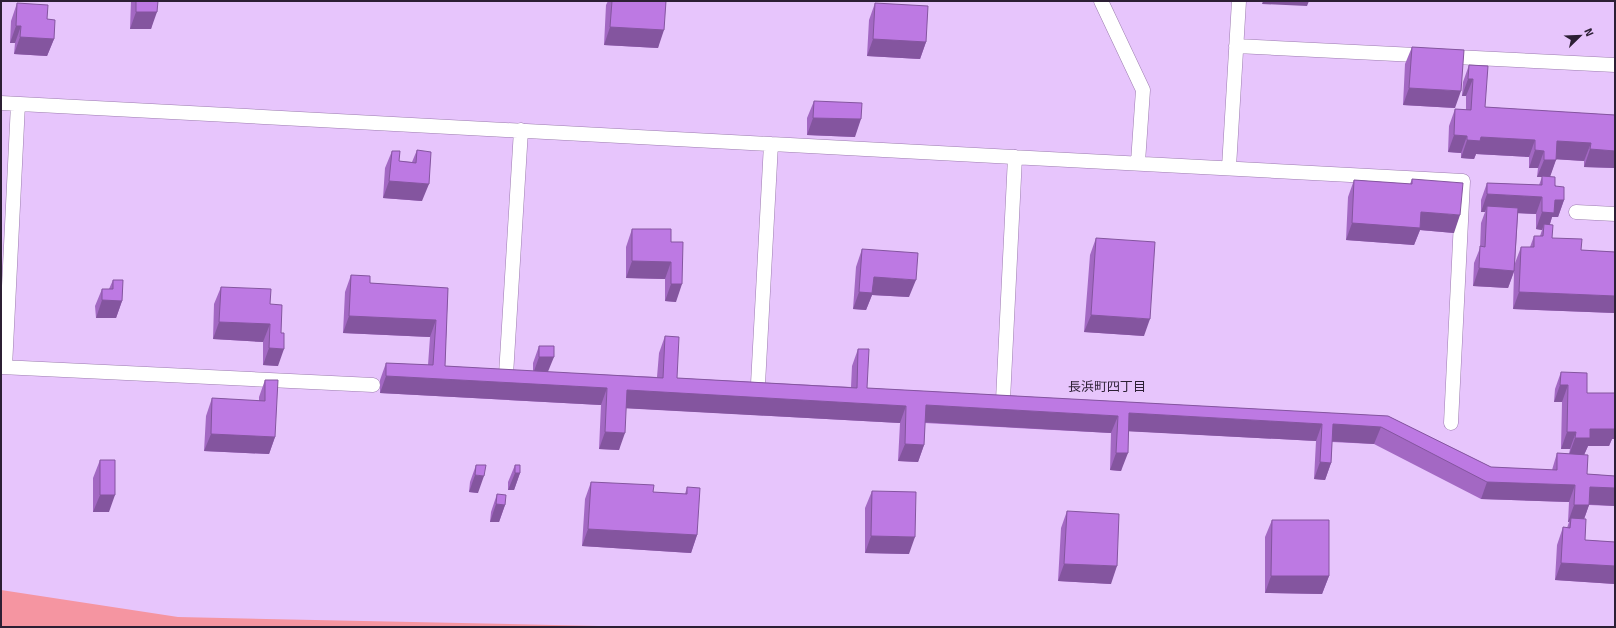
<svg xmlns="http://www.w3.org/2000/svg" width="1616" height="628" font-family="Signika,'Noto Sans JP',sans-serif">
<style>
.green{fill:#f595a1}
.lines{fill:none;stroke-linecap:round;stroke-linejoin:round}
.service-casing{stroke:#9c7caf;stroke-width:15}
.service{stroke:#fff;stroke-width:14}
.wall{fill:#a368c3;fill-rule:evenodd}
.shaded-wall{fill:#84559f}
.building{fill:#bd79e3;stroke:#84559f}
.labels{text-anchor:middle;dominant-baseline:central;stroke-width:3.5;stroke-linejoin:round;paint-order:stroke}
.neighbourhood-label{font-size:13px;fill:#2c1f34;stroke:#e7c5fc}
</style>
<rect width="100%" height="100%" fill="#e7c5fc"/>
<!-- green -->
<path class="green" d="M1 590 178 617 644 627H1Z"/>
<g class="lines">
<defs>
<path id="service" d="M1101 1 1143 90 1138 162
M1236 46 1615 65
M1 103 1463 181 1451 423
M1229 167 1239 1
M1576 212 1615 214
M1 367 373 385
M5 367 18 104
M506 375 521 130
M758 384 771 144
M1003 400 1015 157"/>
</defs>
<!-- service casing -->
<use href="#service" class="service-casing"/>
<!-- service -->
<use href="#service" class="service"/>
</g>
<!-- wall -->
<path class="wall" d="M131 1H158L151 29H130Z
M608 1H666L658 48 604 45 606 5Z
M17 3 47 19 54 39 47 56 14 54 15 43H10L11 21Z
M875 3 926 42 920 59 867 56 869 20Z
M1412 47 1455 108 1403 105 1405 64Z
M1469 65 1485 107 1615 115V168L1584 167V161L1556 159 1550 176 1564 200 1558 217H1552L1550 224 1552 238 1581 250 1615 252V313L1513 309 1514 272 1508 288 1473 286 1474 263 1480 248 1481 223 1485 212H1481V200L1487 183 1539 185 1542 177H1537L1538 168H1529V157L1476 154 1474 159 1461 158V153L1448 152 1449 126 1455 109 1466 110V96H1462L1463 82ZM1518 213 1536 214V229L1542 230 1540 236H1534L1530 247H1521L1515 263Z
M814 101 855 137 807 135V118Z
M417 150 422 201 383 198 385 168 392 151 399 161 412 162Z
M1412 179 1454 233 1420 230 1414 245 1346 240 1348 197 1354 180 1410 184Z
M632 229 671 242 676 302 665 301V279L626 278V247Z
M1096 238 1144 336 1084 332 1090 255Z
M862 249 909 297 872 295 866 310 853 309 856 267Z
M351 275 370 283 448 288 445 366 533 371V363L539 346 548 372 657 377 659 353 665 336 677 378 851 387 852 366 858 349 867 388 1388 416 1491 467 1552 470 1557 453 1569 454 1570 449H1561L1562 402H1554L1555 389 1561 372 1587 393 1612 439 1609 446H1588L1584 455 1587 474 1615 476V506L1589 505 1584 519 1585 540 1615 542V584L1555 580 1557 545 1563 527 1567 528 1569 522H1568L1569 502 1481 499 1374 444 1332 442 1331 463 1325 480 1314 479 1316 441 1129 431 1121 471 1110 470 1111 433 925 423 924 445 918 462 898 461 900 423 626 408 619 450 599 449 601 405 380 393V380L386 363 428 365 430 337 343 333 345 292Z
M113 280 122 301 116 318H96L95 306 102 289H109Z
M221 287 270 304 278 366 263 365V342L213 339 214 304Z
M265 380 275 437 269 454 204 451 206 416 212 398 259 401V397Z
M100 460 109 512H93V478Z
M476 465 478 493 469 492 470 482Z
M515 465 520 473 514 490H508V482Z
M591 482 653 492 685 494 687 487 697 535 691 553 582 546 585 499Z
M872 491 909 554 865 553V508Z
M497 494 505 505 499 522H490L491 512Z
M1067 511 1111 584 1058 581 1061 528Z
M1272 520 1329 576 1322 594 1265 593V537Z"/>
<!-- shaded-wall -->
<path class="shaded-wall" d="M1263 1H1309L1307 6 1262 4Z
M136 12H157L151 29H130Z
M16 26H21L15 43H10Z
M610 27 664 30 658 48 604 45Z
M20 37 54 39 47 56 14 54Z
M873 39 926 42 920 59 867 56Z
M1468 79H1473L1466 96H1462Z
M1409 88 1461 91 1455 108 1403 105Z
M813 118 861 119 855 137 807 135Z
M1454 135 1467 136 1461 153 1448 152Z
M1481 137 1535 140 1529 157 1476 154 1474 159 1461 158 1467 140Z
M1557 141 1591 143 1584 161 1551 159Z
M1590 149 1615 151V168L1584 167Z
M1535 150 1544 151 1538 168H1529Z
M1544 160H1556L1550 177H1537Z
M389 181 429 184 422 201 383 198Z
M1487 194 1542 197 1536 214 1487 212V206L1485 212H1481Z
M1555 200H1564L1558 217H1552L1548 230 1544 224 1542 230 1536 229 1542 212Z
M1421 212 1460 215 1454 233 1420 230 1414 245 1346 240 1352 223Z
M632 261 671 262 665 279 626 278Z
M1479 268 1514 271 1508 288 1473 286Z
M874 277 916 280 909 297 872 295 866 310 853 309 859 292Z
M671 284H682L676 302 665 301Z
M1519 292 1615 296V313L1513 309Z
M102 300 122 301 116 318H96Z
M1091 315 1150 319 1144 336 1084 332Z
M349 316 436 320 430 337 343 333Z
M219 322 270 324 263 342 213 339Z
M269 348 284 349 278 366 263 365Z
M539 357H554L547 374H533Z
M386 376 607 388 601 405 380 393Z
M1560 385H1568L1562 402H1554Z
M627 390 906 406 900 423 621 408Z
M926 405 1118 416 1111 433 920 422Z
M1129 413 1322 424 1316 441 1123 431Z
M1333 424 1381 427 1374 444 1327 441Z
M1615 424V439H1612L1609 446H1588L1584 455H1569L1575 438 1590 429Z
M605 432 625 433 619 450 599 449Z
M1567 432H1576L1570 449H1561Z
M211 434 275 437 269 454 204 451Z
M905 444 924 445 918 462 898 461Z
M1116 453H1128L1121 471 1110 470Z
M1320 462 1331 463 1325 480 1314 479Z
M515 473H520L514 490H508Z
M475 475 484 476 478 493 469 492Z
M1487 482 1575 485 1569 502 1481 499Z
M1590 487 1615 488V506L1583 504Z
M100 495H115L109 512H93Z
M496 504 505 505 499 522H490Z
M1574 505H1589L1583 522 1571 518 1569 522H1568Z
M588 529 697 535 691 553 582 546Z
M871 536 915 537 909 554 865 553Z
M1561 563 1615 566V584L1555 580Z
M1064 564 1117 566 1111 584 1058 581Z
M1271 576H1329L1322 594 1265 593Z"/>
<!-- building -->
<path class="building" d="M136 1H158L157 12H136Z
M612 1H666L664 30 610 27Z
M17 3 48 5 47 19 55 20 54 39 20 37 21 26H16Z
M875 3 928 6 926 42 873 39Z
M1412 47 1464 50 1461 91 1409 88Z
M1469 65 1488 66 1485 107 1615 115V151L1590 149 1591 143 1557 141 1556 160H1544V151L1535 150V140L1481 137 1480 141 1467 140V136L1454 135 1455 109 1471 110 1473 79H1468Z
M814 101 862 103 861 119 813 118Z
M417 150 431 152 429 184 389 181 392 151H400L399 161 416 163Z
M1542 176 1555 177V186L1564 187V200H1555L1554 213 1542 212V197L1487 194V183L1542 185Z
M1412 179 1463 183 1460 215 1421 212 1420 228 1352 223 1354 180 1412 184Z
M1487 206 1518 208 1514 271 1479 268 1480 246 1485 247Z
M1544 224 1553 225 1552 238 1582 239 1581 250 1615 252V296L1519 292 1521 247H1534V236H1543Z
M632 229H671V242H683L682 284H671V262L632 261Z
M1096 238 1155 242 1150 319 1091 315Z
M862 249 918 253 916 280 874 277 872 293 859 292Z
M351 275 370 276V283L448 288 445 366 663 378 665 336 679 337 677 378 857 388 858 349H869L867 388 1388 416 1491 467 1557 470V453L1588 455 1587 474 1615 476V488L1590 487 1589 505H1574L1575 485 1487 482 1381 427 1333 424 1331 463 1320 462 1322 424 1129 413 1128 453H1116L1118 416 926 405 924 445 905 444 906 406 627 390 625 433 605 432 607 388 386 376V363L433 365 436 320 349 316Z
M113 280H123L122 301 102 300V289H113Z
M221 287 271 289 270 304 282 305 281 333H284V349L269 348 270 324 219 322Z
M539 346H554V357H539Z
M1561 372 1587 373V393H1615V429H1590V438H1575L1576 432H1567L1568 385H1560Z
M265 380H278L275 437 211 434 212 398 265 401Z
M100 460H115V495H100Z
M476 465H486L484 476 475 475Z
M515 465H520V473H515Z
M591 482 654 485 653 492 687 494V487L700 488 697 535 588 529Z
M872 491 916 492 915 537 871 536Z
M497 494 506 495 505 505 496 504Z
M1067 511 1119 514 1117 566 1064 564Z
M1571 518 1586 519 1585 540 1615 542V566L1561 563 1563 527 1570 528Z
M1272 520H1329V576H1271Z"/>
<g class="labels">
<!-- neighbourhood labels -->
<g class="neighbourhood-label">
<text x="1107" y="387">長浜町四丁目</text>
</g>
</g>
<!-- border -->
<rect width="1616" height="628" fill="none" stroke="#2c1f34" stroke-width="4"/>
<!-- north arrow -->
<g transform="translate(1580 36) rotate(67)" stroke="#e7c5fc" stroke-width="3" paint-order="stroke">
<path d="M0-3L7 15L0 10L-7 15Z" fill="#2c1f34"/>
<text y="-6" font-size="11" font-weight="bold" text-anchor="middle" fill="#2c1f34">N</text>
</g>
</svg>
